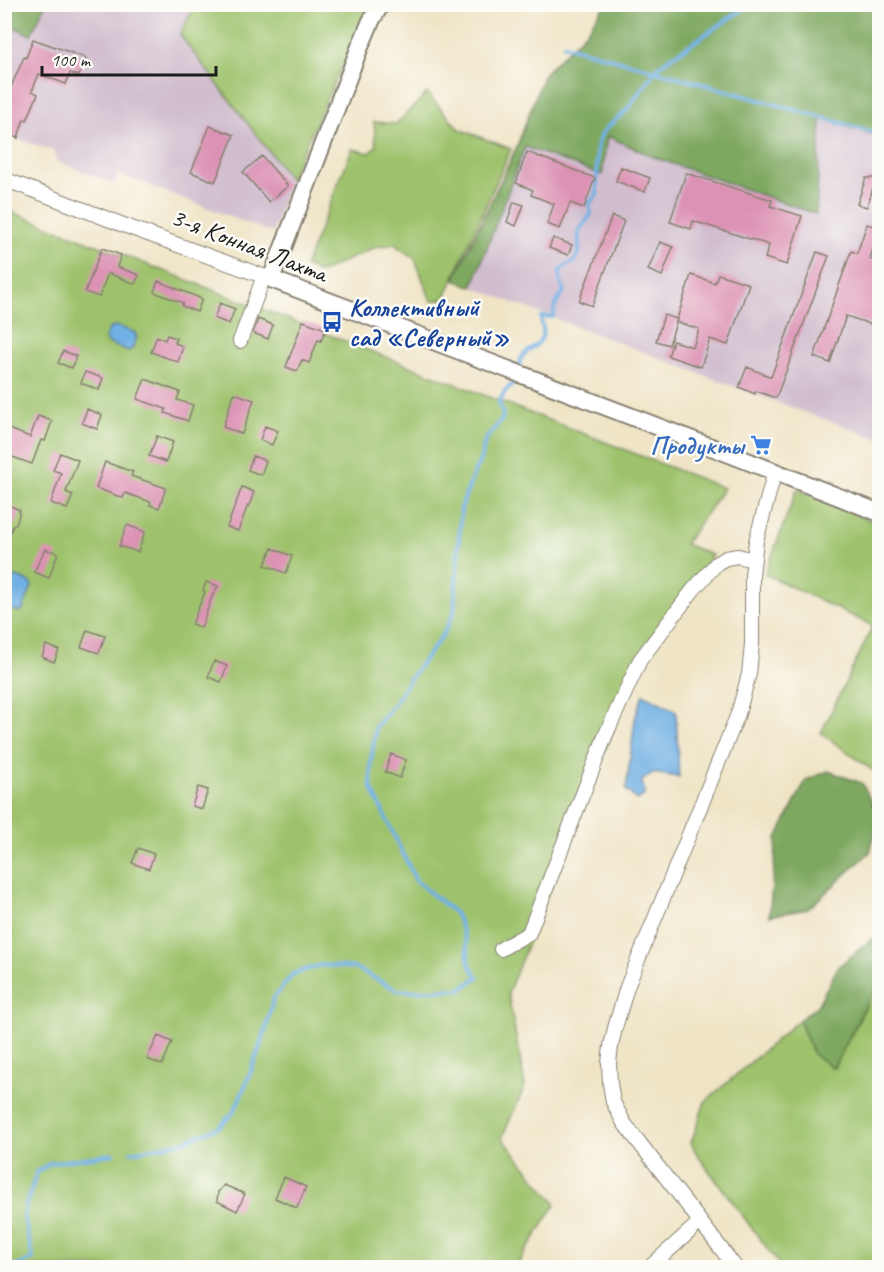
<svg xmlns="http://www.w3.org/2000/svg" width="884" height="1272" font-family="Caveat,sans-serif">
<style>
.industrial{fill:#d0bdce}
.green{fill:#9ec26c;stroke:#5d6f44;stroke-width:1.5}
.forest{fill:#7ea860;stroke:#4d623e;stroke-width:1.5}
.water{fill:#71b0e4;stroke:#466680;stroke-width:1.5}
.lines{fill:none;stroke-linecap:round;stroke-linejoin:round}
.stream{stroke:#71b0e4;stroke-width:4}
.building{fill:#dc92b4}
.minor-casing{stroke:#868071;stroke-width:16}
.major-casing{stroke:#868071;stroke-width:20}
.minor{stroke:#fff;stroke-width:14}
.major{stroke:#fff;stroke-width:16}
.labels{text-anchor:middle;dominant-baseline:central;stroke-width:5;stroke-linejoin:round;paint-order:stroke}
.street-label{font-size:26px;fill:#1c1c1c;stroke:#fdfcf7}
.transit-label{font-size:26px;font-weight:bold;fill:#164399;stroke:#fdfcf7;text-anchor:start}
.shop-label{font-size:26px;font-weight:bold;fill:#366cbe;stroke:#fdfcf7;text-anchor:end}
</style>
<rect width="100%" height="100%" fill="#fdfcf7"/>
<filter id="ink" filterUnits="userSpaceOnUse"><feTurbulence type="fractalNoise" baseFrequency=".0167" numOctaves="2"/><feDisplacementMap in="SourceGraphic" scale="12" xChannelSelector="R" yChannelSelector="G"/><feConvolveMatrix kernelMatrix="1 2 1 2 8 2 1 2 1" color-interpolation-filters="sRGB"/></filter>
<filter id="wash" filterUnits="userSpaceOnUse"><feTurbulence type="fractalNoise" baseFrequency=".008" numOctaves="4" result="noise"/><feDisplacementMap in="SourceGraphic" scale="24" xChannelSelector="R" yChannelSelector="G"/><feGaussianBlur stdDeviation="1.35" result="paint"/><feColorMatrix in="noise" values="0 0 0 0 0 0 0 0 0 0 0 0 0 0 0 0 0 1.4 0 .05"/><feComposite in="paint" operator="in"/></filter>
<g filter="url(#wash)">
<rect width="100%" height="100%" fill="#efe4c6"/>
<!-- industrial -->
<path class="industrial" d="M191 4 194 6 180 36 290 179 273 233 119 174 114 184 56 161 54 151 5 135 4 23 31 35 45 5Z
M821 119 879 136V439L746 391 472 287 525 147 602 175 606 135 656 158 816 213Z"/>
<!-- green -->
<path class="green" d="M195 5H370L290 179 180 35Z
M427 93 459 129 511 149 444 299 431 301 415 259 394 244 373 248 320 273 305 266 352 149 370 153 376 146 374 122 396 124Z
M4 209 724 488 685 544 712 555 642 658 508 993 525 1086 502 1138 556 1204 516 1267H5Z
M797 489 879 524V775L821 733 873 626 765 574Z
M879 981V1267H781L698 1156 691 1143 705 1102 799 1020 813 1054 834 1068Z"/>
<!-- forest -->
<path class="forest" d="M5 4 45 5 31 35 5 23Z
M605 5H879V136L821 119 816 214 656 158 607 136 602 175 525 147 472 287 454 280 517 146 544 74 586 32Z
M828 771 862 783 879 817 870 852 808 909 769 916 777 838 806 780Z
M879 933V981L833 1068 813 1054 799 1020 817 1006 838 967Z"/>
<!-- water -->
<path class="water" d="M116 326 134 332 137 337 132 349 129 351 108 343 105 338 109 329Z
M16 577 30 582 32 586 23 609 19 612 5 607C3 598 9 587 12 578Z
M643 694 676 711 679 777 652 773 642 781 645 795 637 800 626 790 635 719Z"/>
<g class="lines">
<!-- stream -->
<path class="stream" d="M564 45 880 134
M520 368C517 350 538 350 542 337 545 330 541 324 541 317H553L555 306 564 291 560 280V272L562 268 574 262 579 253V231L591 214 589 203 597 195V150L599 139 607 127 626 111 655 71 664 62 751 4
M131 1152 179 1143 219 1127 234 1112 249 1076 265 1032 273 999 293 974 321 965 355 968 397 990 412 991 461 989 478 977 469 964 466 941 456 914 416 881 371 787V761L376 726 397 700 409 680 442 636 454 613 461 508 472 478 482 455 485 440 502 419 503 414 499 403 505 391 515 382 517 378
M12 1268 33 1259 24 1217 26 1205 37 1172 50 1163 113 1154"/>
</g>
<g id="blocks">
<!-- building -->
<path class="building" d="M33 39 86 58 79 76 70 73 66 84 39 74 32 91 38 94 27 120 24 119 18 138 6 134 8 130 4 128V103L24 57 26 58Z
M210 126 234 135 215 182 191 172Z
M527 152 595 178 584 208 570 203 560 229 547 224 554 204 531 195 533 190 516 183Z
M262 156 288 186 269 202 243 172Z
M621 167 650 178 645 192 616 181Z
M686 173 772 200 770 206 802 216 787 265 765 258 769 245 693 221 691 229 670 222Z
M866 178H876L867 207 857 204Z
M514 202 524 205 516 226 507 222Z
M612 216 624 221 592 306 579 301Z
M867 224 879 228 870 259 879 263V327L846 316 830 363 814 357 851 251 857 253Z
M553 238 572 245 568 255 549 248Z
M660 242 673 247 662 276 648 270Z
M102 248 121 255 117 267 139 275 135 284 108 273 99 297 85 292Z
M817 252 829 256 776 398 756 391 755 394 739 387 747 367 771 377Z
M718 274 749 284 728 345 710 339 701 367 668 356 673 341 693 347 699 329 676 322 691 275 715 283Z
M158 281 202 299 197 312 182 306 183 303 154 292Z
M220 303 235 309 229 324 214 318Z
M664 315 677 319 669 345 656 341Z
M258 319 273 325 268 339 253 333Z
M303 321 326 329 321 341 318 340 309 363 302 360 297 371 286 367Z
M167 335 176 338 175 343 183 346 178 362 151 352 157 336 165 340Z
M63 351 76 356 72 368 58 363Z
M85 372 103 378 99 390 81 383Z
M145 379 180 392 177 400 193 405 188 421 165 413 166 409 137 399Z
M234 393 254 400 242 434 223 427Z
M87 409 102 415 97 429 82 423Z
M38 416 52 421 45 441 41 440 32 464 4 454V427L30 437Z
M265 426 278 431 272 445 260 440Z
M157 436 173 442 166 462 149 456Z
M60 453 78 460 66 492 73 495 67 509 51 503 61 473 53 470Z
M253 456 266 461 261 475 248 470Z
M105 462 133 472 131 476 166 488 159 508 150 505 151 502 125 493 123 498 96 488Z
M242 487 254 492 249 506 248 505 238 531 227 527Z
M8 505 20 510 18 519 16 524 13 525 6 546H4V513Z
M127 525 145 532 138 552 119 546Z
M272 548 292 556 286 573 265 565Z
M45 549 58 553 49 578 34 572Z
M206 582 218 586 214 594H213L201 628 192 624 205 592 203 591Z
M87 630 105 636 99 653 81 647Z
M46 645 59 650 54 662 42 657Z
M214 661 227 666 221 682 208 677Z
M391 754 406 760 400 778 385 772Z
M198 787 208 790 202 809 192 806Z
M138 848 154 854 149 869 132 863Z
M158 1036 172 1042 162 1065 147 1059Z
M284 1177 306 1187 297 1208 275 1198Z
M224 1185 245 1194 237 1211 217 1201 218 1192Z"/>
</g>
</g>
<g filter="url(#ink)">
<use href="#blocks" fill-opacity="0" stroke="#868071" stroke-width="1.5"/>
<g class="lines">
<defs>
<path id="minor" d="M4 179 126 226 271 279
M240 341 264 276
M501 949 529 933 606 734 640 660 693 590 717 563 726 558 738 556 753 560
M649 1268 700 1222
M736 1268 624 1123 613 1102 610 1083 609 1063 611 1046 615 1028 627 987 738 714 749 674 752 644V575L756 541 775 471"/>
<path id="major" d="M381 4 371 21 359 49 271 279 732 455 880 513"/>
</defs>
<!-- minor casing -->
<use href="#minor" class="minor-casing"/>
<!-- major casing -->
<use href="#major" class="major-casing"/>
<!-- minor -->
<use href="#minor" class="minor"/>
<!-- major -->
<use href="#major" class="major"/>
</g>
</g>
<!-- icons -->
<defs>
<symbol id="bus-bare" viewBox="-9 -9 18 18"><path d="M-5-6H5V4H4V6H2V4H-2V6H-4V4H-5ZM-3.5-4V0h7V-4ZM-3.5 1.2v1.5H-2V1.2ZM2 1.2v1.5H3.5V1.2Z" fill="#1a4fb4" stroke="#fdfcf7" stroke-width="2.5" paint-order="stroke"/></symbol>
<symbol id="supermarket-bare" viewBox="-9 -9 18 18"><path d="M-6-5.5h2.5l.6 2H6L4.5 2H-2.5L-4.4-4H-6ZM-1.5 3.2a1.3 1.3 0 1 0 .1 0ZM3 3.2a1.3 1.3 0 1 0 .1 0Z" fill="#3f7fe0" stroke="#fdfcf7" stroke-width="2.5" paint-order="stroke"/></symbol>
</defs>
<g fill-rule="evenodd">
<use href="#bus-bare" x="317" y="307" width="30" height="30"/>
<use href="#supermarket-bare" x="746" y="430" width="30" height="30"/>
</g>
<g class="labels">
<!-- street labels -->
<g class="street-label">
<text transform="translate(249 245) rotate(21)">3-я Конная Лахта</text>
</g>
<!-- transit labels -->
<g class="transit-label">
<text x="349" y="307">Коллективный<tspan x="349" dy="30">сад «Северный»</tspan></text>
</g>
<!-- shop labels -->
<g class="shop-label">
<text x="744" y="445">Продукты</text>
</g>
</g>
<!-- margin -->
<rect width="884" height="1272" fill="none" stroke="#fdfcf7" stroke-width="24"/>
<!-- scale -->
<path d="M42 66v9h174v-9" fill="none" stroke="#1c1c1c" stroke-width="3"/>
<text x="51" y="66" font-size="18" fill="#1c1c1c" stroke="#fdfcf7" stroke-width="4.5" paint-order="stroke">100 m</text>
</svg>
